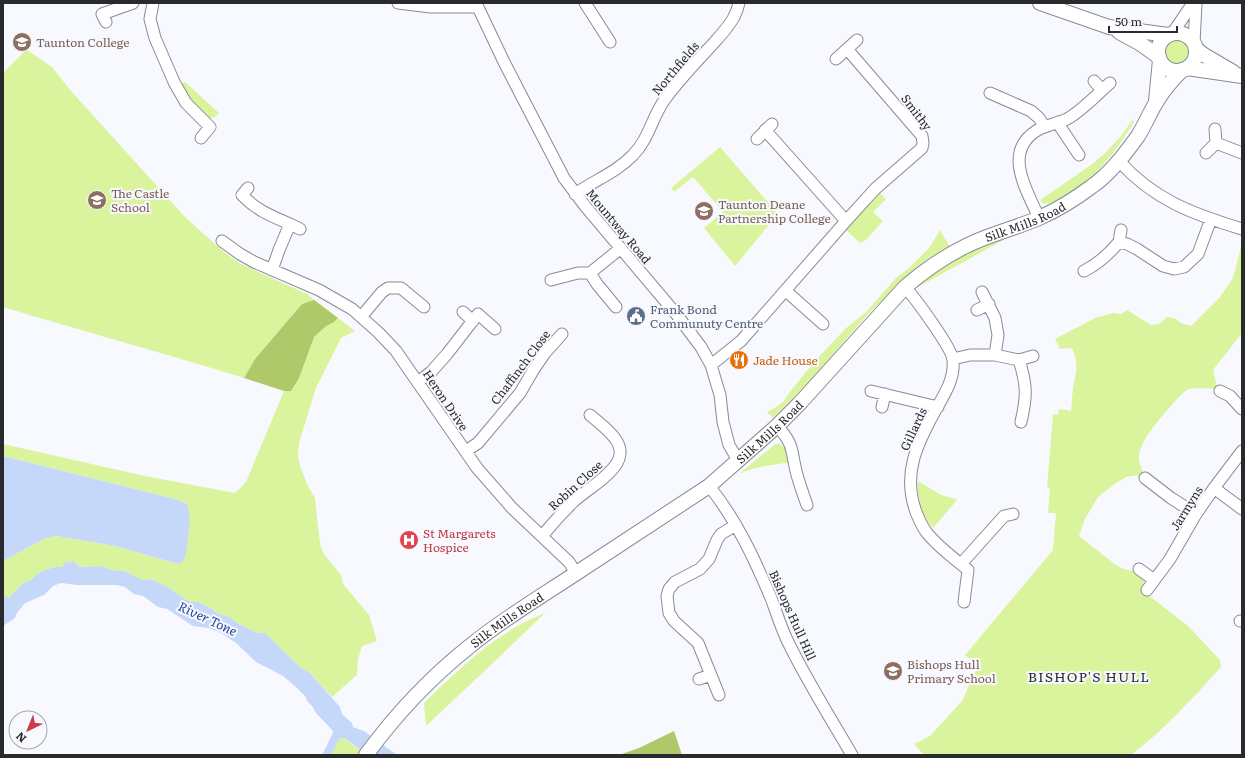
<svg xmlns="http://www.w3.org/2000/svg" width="1245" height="758" font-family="Literata,serif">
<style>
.green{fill:#daf49d}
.forest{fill:#afc96a}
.water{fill:#c6d8f9}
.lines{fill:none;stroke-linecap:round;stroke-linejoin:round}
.minor-casing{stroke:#888b95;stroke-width:13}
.major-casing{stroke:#888b95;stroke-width:16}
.minor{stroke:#fff;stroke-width:11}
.major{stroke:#fff;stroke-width:14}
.labels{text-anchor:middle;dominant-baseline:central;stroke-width:4;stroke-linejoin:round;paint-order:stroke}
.education-label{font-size:12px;fill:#785e54;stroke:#f8f9fe;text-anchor:start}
.street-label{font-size:12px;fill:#292a2e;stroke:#f8f9fe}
.service-label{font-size:12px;fill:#4e5e75;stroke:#f8f9fe;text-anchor:start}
.food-label{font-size:12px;fill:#c56008;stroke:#f8f9fe;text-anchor:start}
.health-label{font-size:12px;fill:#be3a42;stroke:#f8f9fe;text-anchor:start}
.water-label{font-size:13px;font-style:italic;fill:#1d44a0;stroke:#f8f9fe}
.quarter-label{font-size:14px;letter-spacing:1px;fill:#2f313a;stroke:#f8f9fe}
</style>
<rect width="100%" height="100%" fill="#f8f9fe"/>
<!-- green -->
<path class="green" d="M1164 52a12 12 0 1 1 24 0a12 12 0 1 1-24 0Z
M27 50 52 67 71 91 185 217 224 252 241 264 307 294 355 331 341 338 316 388 299 443 298 456 300 466 308 486 315 498 318 528 321 548 324 554 341 575 343 584 369 615 377 641 362 646 358 659 357 675 332 697 310 673 301 668 265 633H257L237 623 230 617 217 613 210 608 198 602H190L169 588 151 579 143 580 136 577 125 571 111 570 102 566 79 567 75 562 72 561 63 567H55L45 570 37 574 32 579 21 585 9 598 4 597 3 598V561L46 538 56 536 115 546 178 564 179 500 3 456V444L145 476 235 493 246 482 284 391 314 300 302 304 255 359 244 378C164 353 83 331 3 307V73L23 53Z
M185 82 219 113C217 115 215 118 211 118 201 119 185 92 179 84Z
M1133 119 1134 122C1115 152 1095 181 1062 197 1056 201 1049 205 1042 203L1040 200 1091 165 1105 153 1121 136Z
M720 147 778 214 735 266 704 228 723 212 693 177 674 192 671 188Z
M878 191 886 199 873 212 883 221 866 240 860 243 844 228Z
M940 230 950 247 941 251 926 260 899 284 869 313 809 382 773 418 767 412 773 409 783 402 792 389 816 360 845 329 867 311 895 279 909 268 929 248Z
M1020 231 918 287V285L953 258Z
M1242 243V333L1213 370 1217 387 1215 389C1208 389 1194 387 1187 390 1182 392 1156 423 1152 429 1147 435 1142 444 1140 451 1137 458 1140 465 1143 472L1140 475 1126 477 1116 483 1098 497 1085 519 1079 536 1116 565 1124 569 1137 572 1144 581 1142 590 1188 626 1220 660 1221 667C1193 698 1165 729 1131 755H924L914 744 930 736 962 701 978 666 965 655 1053 550 1056 513H1048L1050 488 1047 487 1053 414 1058 415 1059 409 1071 411C1072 403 1072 396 1073 388 1076 372 1079 364 1072 348L1060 349 1055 339 1095 318 1113 313 1121 314 1127 310 1151 325 1159 324 1167 317 1174 318 1181 323 1191 326 1220 297 1233 278Z
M779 443 785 448 791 462C774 465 755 466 739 474L774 445Z
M918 481 941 495 956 499 957 500 934 527H932C921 515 917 496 918 481Z
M545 613 492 664 426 726 424 703C452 676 480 648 514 628 524 622 535 617 545 613Z
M340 738 345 739 367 755H331Z"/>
<!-- forest -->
<path class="forest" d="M314 300 338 318 334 322 326 326 314 337 299 378 291 391H284L244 378 255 359 302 304Z
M674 731 682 755H619L639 748Z"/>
<!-- water -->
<path class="water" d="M3 456 179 500 188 505 190 521 186 554 183 561 178 564 115 546 56 536 46 538 3 561Z
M72 561 75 562 79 567 102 566 111 570 125 571 136 577 143 580 151 579 169 588 190 602H198L210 608 217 613 230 617 237 623 257 633H265L301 668 310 673 340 707 342 714 352 723 353 727 364 731 397 755H367L346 739 340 738 331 755H322L332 735 333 731 316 713 312 706 307 701 305 696 295 686 283 676 256 662 236 643 221 633 208 628 193 626 167 609 158 607 143 596 134 594 125 587 116 585H77L61 583 53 586 44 595 25 603 17 613 15 618 3 626V598L4 597 7 596 9 598 21 585 32 579 37 574 45 570 55 567H63L64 562 69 563Z"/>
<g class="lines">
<defs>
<path id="minor" d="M153 3 150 19 155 38 174 82 186 103 210 127 201 138
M398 3 431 7H474L477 5
M476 3 504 62 564 178 585 206 677 315 701 347 711 365 720 395 723 422 729 445 738 460
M585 3 610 42
M106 22 102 14 133 3
M1172 34 1193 3
M1194 43 1196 3
M847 49 857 40
M1094 81 1102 90
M990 93 1031 111 1039 118 1045 127
M1058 122 1061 128 1079 155
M765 130 846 221
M757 139 772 124
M1216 143 1242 153
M1206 153 1216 143 1215 129
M1119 161C1154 200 1193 214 1242 229
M248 188 242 195C256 210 271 216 290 224L279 250 272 270
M575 194C595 180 617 172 633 155 649 139 652 117 665 99 679 80 695 63 711 46 719 37 728 28 734 17 736 13 738 8 739 3
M1039 218C1028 192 1002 153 1036 131 1045 125 1057 124 1067 119 1083 110 1096 95 1110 83
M290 224 300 229
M1121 230 1119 242 1127 244 1137 249 1163 266 1174 269 1184 267 1198 254 1211 219
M222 241 240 254 254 262 319 290 352 309 378 332 396 351 477 468 512 508 569 562 576 573
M1084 271C1098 264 1109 254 1119 242
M590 273 597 284 616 307
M551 280 578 273H590L621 248
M905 287C915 298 952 348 953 360 955 379 944 395 935 411 917 444 902 474 916 512 919 519 922 527 927 533 939 548 954 558 968 570L964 602
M786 291 823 324
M982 292 995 318 998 335 995 355
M977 310 989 304
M463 312 473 321
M361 317 382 292 388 288H401L424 307
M953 359 970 355H995L1019 360C1027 385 1027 396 1021 422
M1019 360 1033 356
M711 365 741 341 846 221 875 189 922 148 923 143 922 136 847 49 836 59
M418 382 431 372 447 354 478 314 495 329
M871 391 938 407
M1220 391 1230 396 1242 409
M882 407 885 394
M777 426C794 444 791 450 796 471 799 483 803 494 807 505
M466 451 478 443 520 393 534 369 545 353 562 334
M1145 478 1171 498 1196 514
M709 486C736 519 754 558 771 598 777 614 782 631 790 646 809 684 831 719 852 755
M1214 488 1242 509
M542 536C552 524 562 513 573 502 586 490 607 479 617 463 620 458 621 451 619 446 616 435 598 422 590 415
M961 564 1004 516 1013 514
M1139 569 1154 580
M1147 590 1170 559 1196 514 1214 488 1242 451
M1240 621H1242
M699 679 711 675
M719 695 698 643 674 621 669 613 667 596 669 589 675 582 700 569 709 559 717 540 721 534 736 525"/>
<g id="major">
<path d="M1040 3 1109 27 1168 35"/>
<path d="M1119 32 1141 44 1159 57"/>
<circle cx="1177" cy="52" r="19"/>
<path d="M1196 49 1204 55 1233 72"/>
<path d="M1187 68 1242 76"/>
<path d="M1156 101 1160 60"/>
<path id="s1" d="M366 755C396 714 431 677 470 646 504 618 542 596 578 572 622 543 666 514 709 486L777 426 800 403 905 287C925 270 945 256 968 245 991 234 1016 228 1039 218 1057 210 1075 199 1091 187 1110 174 1125 154 1138 136 1145 125 1150 112 1157 101 1164 89 1172 80 1182 70"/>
</g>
</defs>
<!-- minor casing -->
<use href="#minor" class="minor-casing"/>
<!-- major casing -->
<use href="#major" class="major-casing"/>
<!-- minor -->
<use href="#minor" class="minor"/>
<!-- major -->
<use href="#major" class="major"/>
</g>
<!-- icons -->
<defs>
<symbol id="university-disc" viewBox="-11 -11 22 22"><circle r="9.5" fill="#8d6e63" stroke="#f8f9fe"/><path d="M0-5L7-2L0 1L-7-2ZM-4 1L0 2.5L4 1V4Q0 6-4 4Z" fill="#fff"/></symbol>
<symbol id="school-disc" viewBox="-11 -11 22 22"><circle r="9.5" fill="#8d6e63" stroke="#f8f9fe"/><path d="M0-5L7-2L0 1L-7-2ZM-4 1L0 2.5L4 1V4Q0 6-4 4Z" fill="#fff"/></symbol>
<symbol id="civic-disc" viewBox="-11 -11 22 22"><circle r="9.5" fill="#5c6f8a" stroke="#f8f9fe"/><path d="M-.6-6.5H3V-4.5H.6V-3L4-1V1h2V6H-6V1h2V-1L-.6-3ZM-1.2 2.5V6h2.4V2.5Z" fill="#fff"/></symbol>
<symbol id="restaurant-disc" viewBox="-11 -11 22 22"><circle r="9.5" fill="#e8710a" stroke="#f8f9fe"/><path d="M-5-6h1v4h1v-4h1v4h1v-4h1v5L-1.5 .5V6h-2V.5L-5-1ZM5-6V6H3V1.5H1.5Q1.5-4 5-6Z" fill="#fff"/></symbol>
<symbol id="hospital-disc" viewBox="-11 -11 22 22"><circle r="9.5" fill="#e0444e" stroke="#f8f9fe"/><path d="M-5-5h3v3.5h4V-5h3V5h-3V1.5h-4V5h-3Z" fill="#fff"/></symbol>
</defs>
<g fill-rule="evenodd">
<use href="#university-disc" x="11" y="31" width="22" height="22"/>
<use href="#school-disc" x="86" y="189" width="22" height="22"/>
<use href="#school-disc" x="693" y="200" width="22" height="22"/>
<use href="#civic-disc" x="625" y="305" width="22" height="22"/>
<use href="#restaurant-disc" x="728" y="349" width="22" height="22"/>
<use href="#hospital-disc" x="398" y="529" width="22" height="22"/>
<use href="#school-disc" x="882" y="660" width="22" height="22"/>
</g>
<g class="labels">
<!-- education labels -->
<g class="education-label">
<text x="36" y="42">Taunton College</text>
<text x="111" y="193">The Castle<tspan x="111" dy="14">School</tspan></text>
<text x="718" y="204">Taunton Deane<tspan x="718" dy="14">Partnership College</tspan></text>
<text x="907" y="664">Bishops Hull<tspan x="907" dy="14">Primary School</tspan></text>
</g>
<!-- street labels -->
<g class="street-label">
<text transform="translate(675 68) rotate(-50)">Northfields</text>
<text transform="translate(917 112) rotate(53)">Smithy</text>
<text stroke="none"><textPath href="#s1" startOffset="856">Silk Mills Road</textPath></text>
<text transform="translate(619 226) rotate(50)">Mountway Road</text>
<text transform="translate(520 367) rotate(-53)">Chaffinch Close</text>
<text transform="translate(446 400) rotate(56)">Heron Drive</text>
<text transform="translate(913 429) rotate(-65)">Gillards</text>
<text stroke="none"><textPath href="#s1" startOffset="520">Silk Mills Road</textPath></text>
<text transform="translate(575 485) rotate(-42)">Robin Close</text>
<text transform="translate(1186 508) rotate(-58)">Jarmyns</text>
<text transform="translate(793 615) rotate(66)">Bishops Hull Hill</text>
<text stroke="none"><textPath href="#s1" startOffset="196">Silk Mills Road</textPath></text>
</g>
<!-- service labels -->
<g class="service-label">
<text x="650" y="309">Frank Bond<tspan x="650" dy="14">Communuty Centre</tspan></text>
</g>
<!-- food labels -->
<g class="food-label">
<text x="753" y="360">Jade House</text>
</g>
<!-- health labels -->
<g class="health-label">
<text x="423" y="533">St Margarets<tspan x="423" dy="14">Hospice</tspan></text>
</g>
<!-- water labels -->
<g class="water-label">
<text transform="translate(208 618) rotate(25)">River Tone</text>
</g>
<!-- quarter labels -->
<g class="quarter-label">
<text x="1089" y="676">BISHOP'S HULL</text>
</g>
</g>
<!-- border -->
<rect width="1245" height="758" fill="none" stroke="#292a2e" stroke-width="8"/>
<!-- north arrow -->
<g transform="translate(28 730) rotate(223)"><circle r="19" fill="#f8f9fe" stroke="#a5a6ab"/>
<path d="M0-3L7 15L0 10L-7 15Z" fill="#cb3b4a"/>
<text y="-6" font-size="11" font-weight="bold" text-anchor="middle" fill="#292a2e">N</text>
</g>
<!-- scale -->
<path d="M1109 26v6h68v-6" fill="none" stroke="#292a2e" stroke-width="2"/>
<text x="1115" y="26" font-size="12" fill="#292a2e" stroke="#f8f9fe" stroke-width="3" paint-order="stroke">50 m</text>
</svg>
